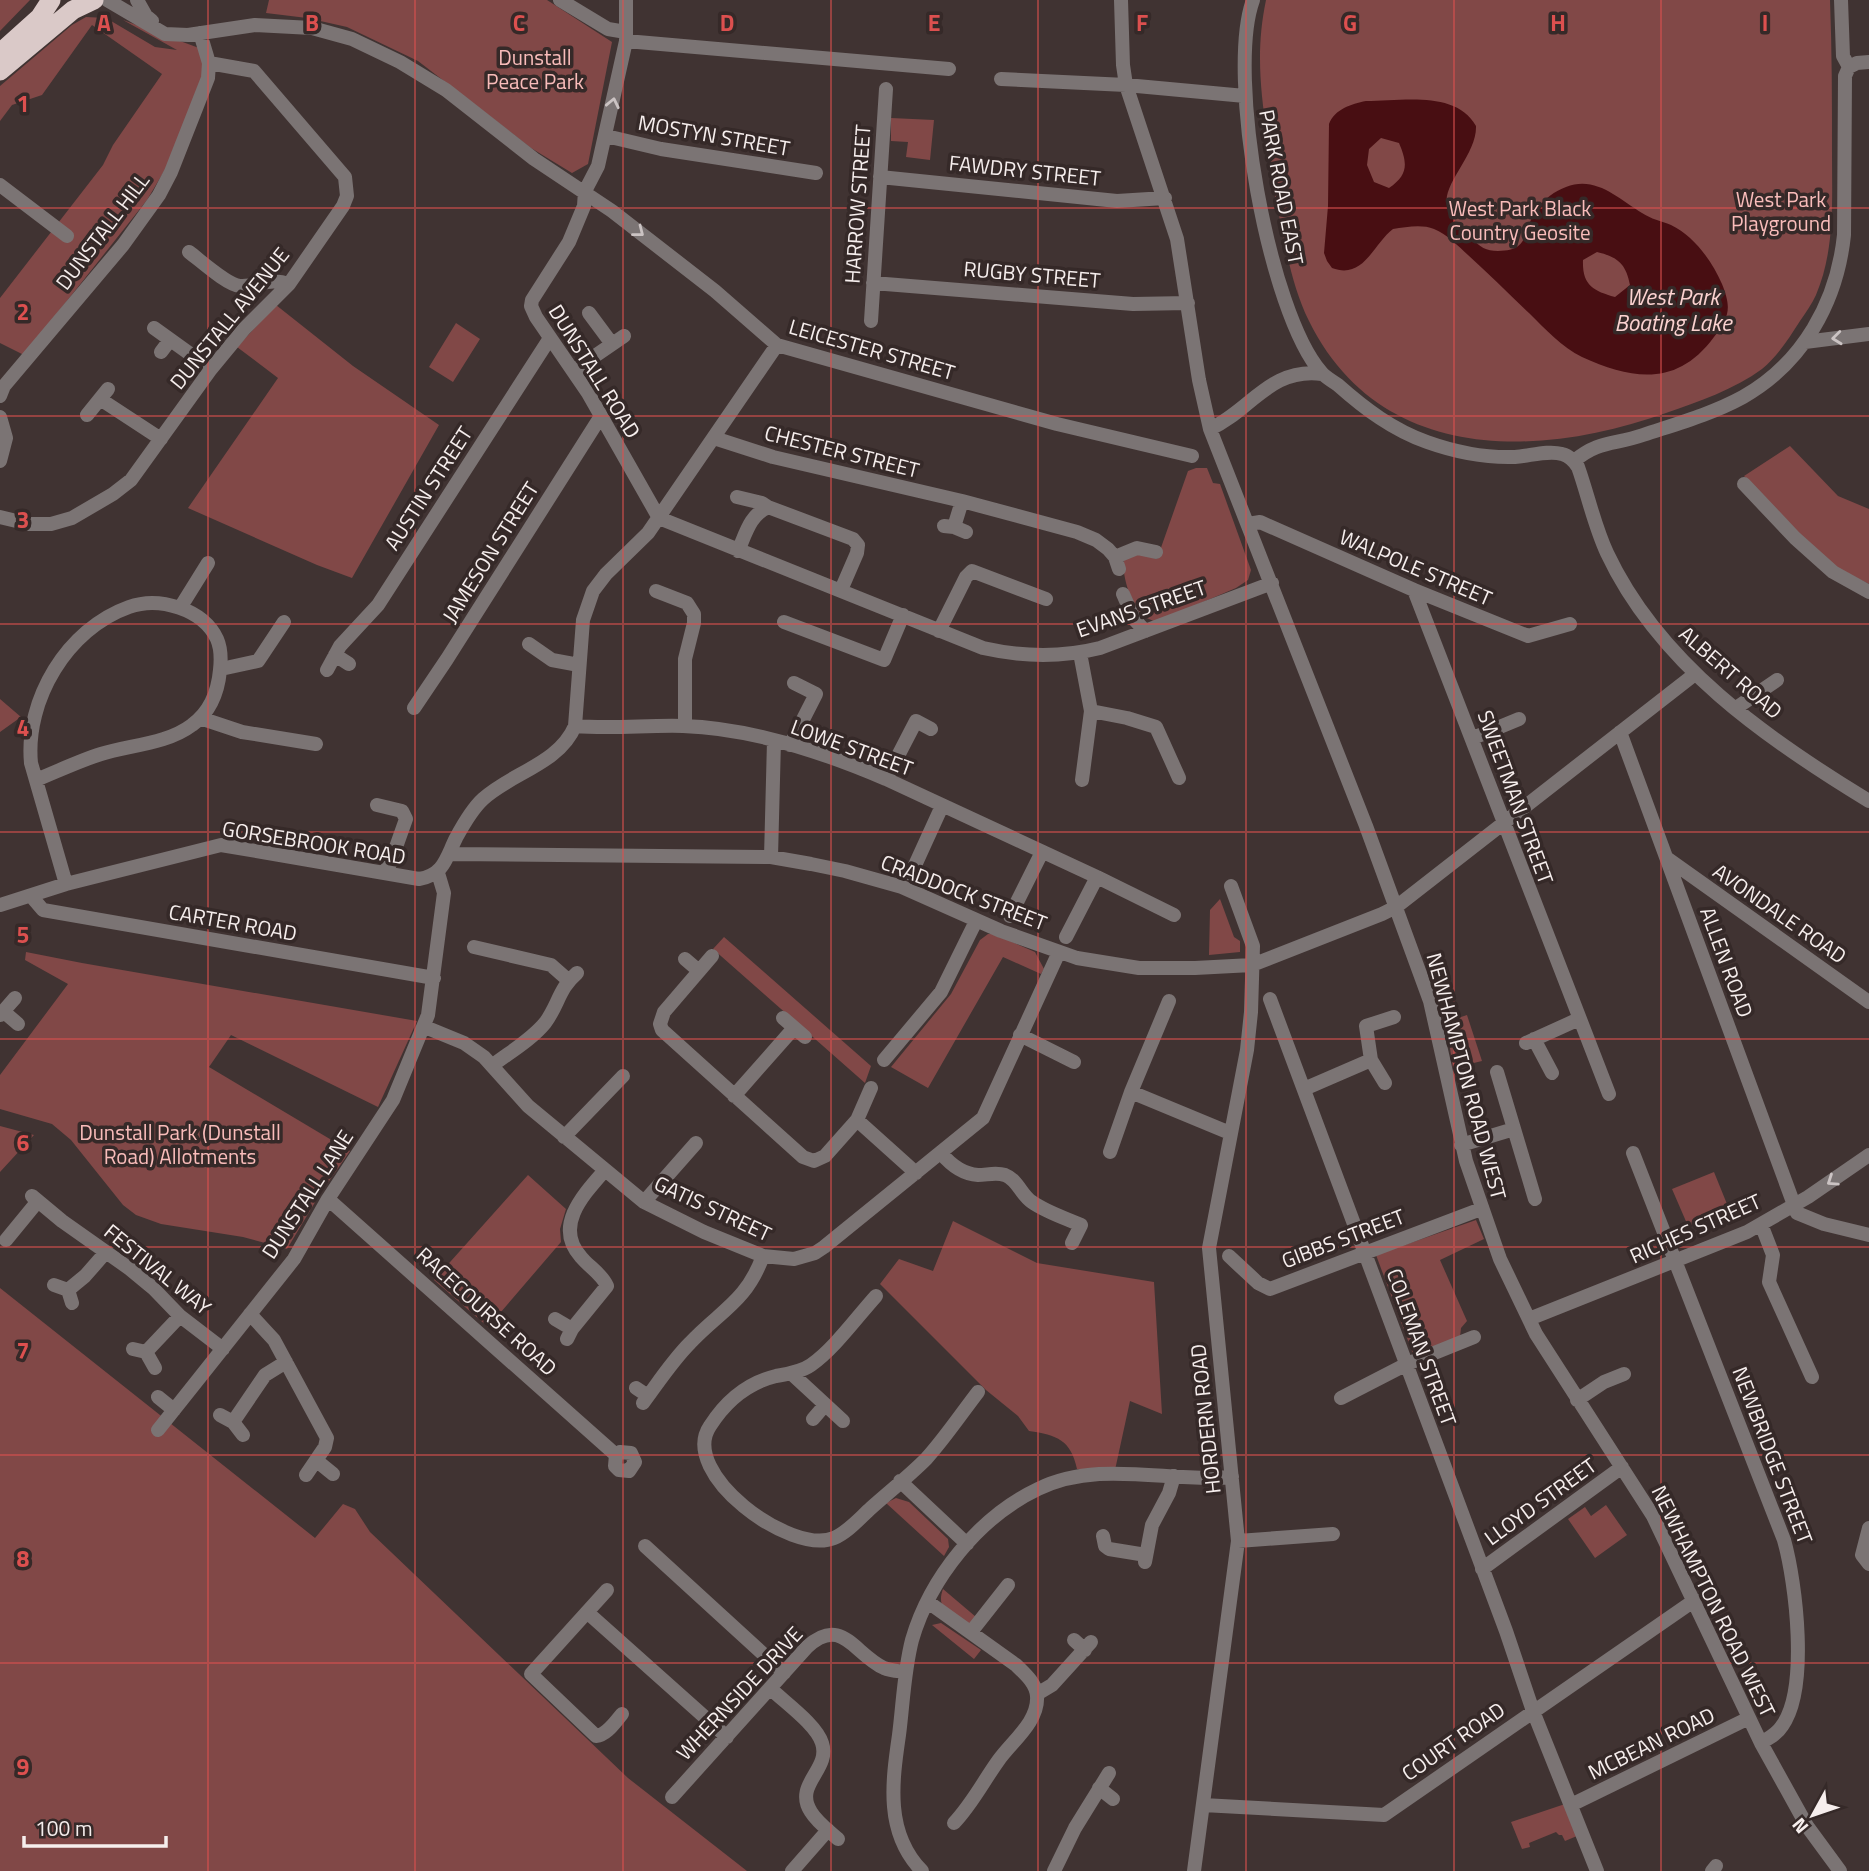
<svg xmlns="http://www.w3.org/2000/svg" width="1869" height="1871" font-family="'Titillium Web',sans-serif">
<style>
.green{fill:#814847}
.water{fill:#480e12;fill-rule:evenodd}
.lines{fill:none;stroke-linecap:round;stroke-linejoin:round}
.minor{stroke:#7b7474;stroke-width:14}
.highway{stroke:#dac9c8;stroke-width:19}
.oneway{stroke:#cbc3c3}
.grid{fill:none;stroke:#dc504f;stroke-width:2;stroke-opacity:0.55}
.labels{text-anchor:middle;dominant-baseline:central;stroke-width:7;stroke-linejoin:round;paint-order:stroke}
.park-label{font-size:21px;fill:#f9bcba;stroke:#352928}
.street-label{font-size:21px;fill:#f6eeed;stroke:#352928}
.water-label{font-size:23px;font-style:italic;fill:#fbd2d0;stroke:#352928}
.grid-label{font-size:23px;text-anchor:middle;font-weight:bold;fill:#dc504f;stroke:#352928;stroke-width:7;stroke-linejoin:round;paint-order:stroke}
</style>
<rect width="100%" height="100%" fill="#403332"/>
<!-- green -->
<path class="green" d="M0 0H30L0 31Z
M269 0H547L612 42 588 164 572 173 531 148 418 61 347 27 307 18 266 13Z
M1266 0H1830C1832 52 1832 103 1832 155 1832 202 1835 250 1816 295 1812 304 1806 312 1800 321 1789 338 1778 356 1762 369 1735 389 1698 402 1666 413 1537 459 1379 463 1309 321 1290 283 1284 237 1275 196 1271 176 1270 155 1267 135 1260 87 1256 48 1266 0Z
M86 17 106 18 155 47 177 50 123 20 199 48 204 65 202 77 166 168 147 200 24 355 0 343V298L103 165 113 145 162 74 92 25 42 95 12 105 0 121V86L72 25Z
M891 118 934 120 930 160 906 157 908 142 891 141Z
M276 305 353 366 439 425 352 578 317 565 188 508 278 378 237 347Z
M456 323 480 339 453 382 429 367Z
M1790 446 1838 496 1869 509V584L1836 568 1801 535 1744 476Z
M1196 468H1207L1213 483 1220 484 1251 570 1248 580 1236 588 1156 622C1152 620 1148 619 1145 617 1132 609 1121 574 1124 560L1136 553 1157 559 1188 471Z
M0 699 21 717 0 732Z
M1220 899 1234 937 1240 941V952L1209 955 1210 910Z
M988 934H994L1035 952 1044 969 1041 974 1003 957 928 1088 891 1067 951 994 980 940Z
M724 937 871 1066 865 1083 713 949Z
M26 952 82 963 417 1021 378 1107 231 1035 209 1067 350 1151 320 1194 287 1249 243 1237 161 1224 136 1215 123 1205 71 1140 52 1124 0 1109V1075L68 984 25 960Z
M1467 1015 1482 1061 1453 1068 1446 1022Z
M0 1126 34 1135 0 1172Z
M1714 1172 1729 1209 1688 1226 1672 1189Z
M528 1175 566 1209 560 1229 561 1242 488 1327 434 1280Z
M1476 1220 1484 1239 1440 1260 1467 1321 1461 1328 1460 1337 1413 1354 1376 1255Z
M953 1221 1037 1263 1154 1282 1162 1414 1130 1401 1115 1470 1077 1469C1071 1440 1057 1435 1029 1431L1018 1416 986 1390 880 1284 899 1259 933 1271Z
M0 1288 315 1538 343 1504 355 1509 370 1532 628 1778 747 1871H0Z
M896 1498 909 1502 948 1539 949 1547 944 1556 886 1503Z
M1606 1505 1627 1535 1595 1558 1568 1519 1585 1507 1591 1516Z
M943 1589 976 1617 968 1626C952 1615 935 1610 943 1589Z
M941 1623 981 1650 974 1659 932 1625Z
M1565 1804 1577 1836 1565 1841 1562 1835H1559L1556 1832 1529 1843 1530 1847 1522 1849 1511 1822Z"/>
<!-- water -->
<path class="water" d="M1366 101C1402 101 1456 90 1476 126 1477 154 1443 183 1447 204 1449 218 1461 229 1471 238 1480 247 1486 251 1498 251 1532 251 1522 229 1537 209 1544 199 1555 191 1566 187 1595 175 1618 198 1642 213 1651 219 1661 221 1671 225 1694 236 1712 261 1722 284 1732 309 1729 317 1714 337 1677 387 1633 380 1582 357 1562 347 1545 329 1529 313 1509 294 1489 274 1468 255 1458 246 1447 234 1434 229 1422 224 1406 227 1393 229 1373 244 1364 280 1332 268L1327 261 1324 253 1328 206 1329 124C1335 109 1351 104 1366 101ZM1381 138 1399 143C1408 164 1408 175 1389 188L1374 182 1367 165 1369 149ZM1597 252C1618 257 1626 264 1630 285L1615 297C1593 291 1582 285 1583 260Z"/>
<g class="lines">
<!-- minor -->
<path class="minor" d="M107 0 165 34 188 35 255 25 312 28 352 39 400 62 446 90 534 159 612 211 715 291 777 345 1057 424 1192 456
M137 0 146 16 152 21
M560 0 608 29 626 32
M626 0V41L598 166 585 191 584 206 569 242 532 300 531 306 536 317 588 393 659 518
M1121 0 1123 65 1126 85 1177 239 1199 380 1210 429 1366 826 1430 1001 1466 1161 1500 1259 1536 1334 1653 1516 1761 1743 1807 1826 1840 1871
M1253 0C1226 74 1269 313 1321 372 1326 378 1333 381 1338 385 1365 409 1393 430 1427 442 1455 452 1485 458 1515 457 1530 456 1548 450 1562 454 1570 456 1574 461 1578 467 1588 495 1594 525 1607 553 1659 664 1767 739 1869 801
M1841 0 1843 56 1849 67
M626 41 949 69
M1849 67 1857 63 1869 62
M1001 79 1126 85 1245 96
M606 136 661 149 816 173
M880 177 1117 201 1165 198
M0 185 67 236
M189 252C200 260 227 285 240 286 259 287 269 277 289 284
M873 283 1133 304 1188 303
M589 313 612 344
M871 321 886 89
M154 328 211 369
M1805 342 1869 334
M161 352 170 340
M573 371 624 336
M0 396 4 386 123 245 159 195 171 172 208 78 209 63 200 33
M100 399 161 439
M87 415 108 389
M0 417 6 438 0 461
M1210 429C1250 411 1270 367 1322 374
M714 438 773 457 962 501 1077 532 1096 540 1108 549 1115 557 1119 569
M1574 461C1599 440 1614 445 1643 435 1676 424 1712 414 1743 397 1803 363 1837 302 1844 235L1845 76 1849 67
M1744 484 1795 538 1833 572 1869 592
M737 497 762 503 768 507C750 515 746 533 738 551
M768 507 853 539 858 545 857 553 841 590
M0 517 29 524H51L72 518 113 494 131 480 211 369 244 329 289 284 343 206 347 196 345 177 254 71 209 63
M659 518 983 648C1023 657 1060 658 1100 648L1272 583
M1248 524 1260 522 1414 590 1528 636 1570 624
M944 526 954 527 966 532
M954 527 962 501
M1115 557 1137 548 1156 552
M1414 590 1609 1094
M656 591 687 603 694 614V623L685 659V726
M1123 594 1134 619 1145 631
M180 608 208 563
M784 622 884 660 903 615
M939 631 966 577 972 571 1046 599
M529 644 552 660 579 665
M1080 653 1091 711 1082 780
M335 655 349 664
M221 669 258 661 284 622
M327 670 340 646 378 605 550 338
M414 708 447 659 601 416
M1736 708 1777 680
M1091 711 1127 718 1156 727 1179 778
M200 718 242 732 316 744
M575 726C611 729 647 725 683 726 752 728 823 752 886 779L1097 877 1174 915
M1620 732 1797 1213 1824 1224 1869 1235
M1473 738 1519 719
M790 745 816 694 794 683
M886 779 916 721 931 729
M36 780C58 771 79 761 101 754 130 745 167 744 192 725 210 712 218 692 220 670 221 661 221 648 217 639 203 609 159 596 129 607 67 629 25 700 31 763L66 884
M377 805 402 811 406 819 390 864 384 873
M449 854 771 857 811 864 845 871 902 887 1001 931 1077 958 1139 968H1195L1252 965 1382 914 1396 907 1695 674
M771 857 774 741
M1668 859 1869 1002
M911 874 942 806
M31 896 43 910 434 978
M0 905 66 884 221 845 419 879C444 875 446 858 456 838 463 825 472 809 483 799 511 773 559 764 575 726L583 620 593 591 606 574 648 533 777 345
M1010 916 1042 852
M1066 937 1097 877
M474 947 551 965 568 980
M712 956 664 1012 660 1024 662 1030 803 1157 814 1161 825 1156 857 1120 871 1088
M685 959 699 971
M1270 999 1506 1631 1533 1711 1597 1871
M3 1011 18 1024
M0 1015 15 998
M783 1018 805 1037
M425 1027 464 1043 484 1057 528 1106 644 1202 704 1232 763 1256 794 1259 815 1253 824 1247 983 1118 1059 952
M1020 1035 1074 1062
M1534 1039 1552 1073
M1526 1043 1579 1019
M884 1060 941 992 976 921
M493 1065C510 1052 531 1040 545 1023 558 1006 559 988 577 973
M1497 1072 1535 1199
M1385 1083 1371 1060 1366 1026 1394 1017
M1304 1089 1371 1060
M1131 1092 1230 1133
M734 1096 794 1028
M857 1120 916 1173
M564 1137 623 1076
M1461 1145 1514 1129
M1110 1152 1131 1092 1169 1001
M941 1153C950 1164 963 1174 978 1175 987 1175 996 1172 1005 1175 1018 1180 1021 1195 1032 1202 1046 1212 1065 1218 1081 1225L1072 1243
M1633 1153 1784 1540C1796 1583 1809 1689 1782 1726 1777 1734 1769 1738 1761 1743
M32 1196 62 1221 130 1269 153 1288 180 1316 223 1349
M328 1199 616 1455 615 1466 619 1470 629 1471 635 1462 631 1453 620 1452 616 1455
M644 1202 696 1143
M1761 1224 1773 1255 1769 1282 1812 1377
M6 1240 38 1201
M1229 1256 1258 1283 1270 1289 1481 1209
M54 1285 68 1290 72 1303
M68 1290 85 1276 106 1252
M876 1296C857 1317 834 1349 811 1365 801 1372 787 1374 776 1376 747 1383 726 1401 710 1426 678 1473 791 1556 834 1538 848 1532 860 1518 871 1508 889 1492 909 1476 926 1459 945 1438 961 1414 978 1392
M250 1314 274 1340 327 1438 325 1447 306 1475
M555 1319 572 1329
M1529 1319 1747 1232 1808 1197 1869 1155
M567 1339 572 1329 607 1286C602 1274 589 1267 581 1257 553 1226 584 1194 605 1170
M133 1349 146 1352 155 1368
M146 1352 180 1316
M791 1373 843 1421
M636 1388 648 1396
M158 1397 174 1410
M1341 1398 1407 1364 1474 1337
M1577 1400 1604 1382 1624 1374
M643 1403C658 1383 672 1361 690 1343 721 1310 746 1302 763 1256
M220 1415 233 1422 243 1435
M813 1419 825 1405
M233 1422 265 1375 286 1362
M158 1430 294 1259 328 1199 393 1100 428 1015 444 893 438 873
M317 1461 333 1474
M900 1481 967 1544
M1869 1528 1862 1555 1869 1564
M1103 1536 1105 1546 1109 1549 1146 1555
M1238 1541 1333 1534
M645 1546 784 1673
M1145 1562 1152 1525 1169 1493 1174 1476
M1482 1569 1622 1467
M607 1590 531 1674 596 1736C607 1735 615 1722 622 1714
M928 1602 1016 1665C1025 1674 1036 1683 1037 1696 1039 1722 1011 1742 998 1761 983 1782 972 1804 954 1823
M588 1613 727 1737
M971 1632 1008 1585
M1074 1640 1085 1650
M770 1688C784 1702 816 1724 822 1743 831 1770 793 1784 811 1812 817 1822 829 1831 838 1839
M1037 1694 1052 1685 1091 1642
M1099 1788 1113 1799
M672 1797 807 1647C842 1615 854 1654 884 1668 891 1671 899 1671 906 1672
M1203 1805 1384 1815 1695 1600
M1571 1805 1749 1718
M792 1871 828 1830
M922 1871C885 1833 892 1783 899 1735 903 1704 904 1671 912 1640 930 1578 979 1517 1038 1489 1099 1459 1169 1483 1232 1477
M1054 1871 1075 1828 1109 1773
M1194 1871 1238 1541 1209 1248 1247 1050 1251 1012 1253 946 1231 886
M1712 1871 1716 1866"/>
<!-- highway -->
<path class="highway" d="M0 53 40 17 51 0
M0 71 73 10 94 0"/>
</g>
<!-- one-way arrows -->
<defs><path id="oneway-chevron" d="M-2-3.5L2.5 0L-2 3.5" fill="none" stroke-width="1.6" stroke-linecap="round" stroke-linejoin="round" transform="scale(1.75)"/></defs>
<g class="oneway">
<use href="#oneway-chevron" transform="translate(613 103) rotate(-78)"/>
<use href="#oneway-chevron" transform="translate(639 232) rotate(38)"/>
<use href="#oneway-chevron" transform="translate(1837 338) rotate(174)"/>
<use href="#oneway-chevron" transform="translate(1832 1181) rotate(146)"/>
</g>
<!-- grid -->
<path class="grid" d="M208 0V1871M415 0V1871M623 0V1871M831 0V1871M1038 0V1871M1246 0V1871M1454 0V1871M1661 0V1871M0 208H1869M0 416H1869M0 624H1869M0 832H1869M0 1039H1869M0 1247H1869M0 1455H1869M0 1663H1869"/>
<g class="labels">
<!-- park labels -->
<g class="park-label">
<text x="535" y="57">Dunstall<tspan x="535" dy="24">Peace Park</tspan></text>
<text x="1781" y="199">West Park<tspan x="1781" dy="24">Playground</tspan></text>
<text x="1520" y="208">West Park Black<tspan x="1520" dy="24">Country Geosite</tspan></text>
<text x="180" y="1132">Dunstall Park (Dunstall<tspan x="180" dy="24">Road) Allotments</tspan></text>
</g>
<!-- street labels -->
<g class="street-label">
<text transform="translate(714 135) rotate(10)">MOSTYN STREET</text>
<text transform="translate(1025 170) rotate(6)">FAWDRY STREET</text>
<text transform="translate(1282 187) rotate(79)">PARK ROAD EAST</text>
<text transform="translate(857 204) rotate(-86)">HARROW STREET</text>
<text transform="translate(102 231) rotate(-53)">DUNSTALL HILL</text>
<text transform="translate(1032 274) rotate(5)">RUGBY STREET</text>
<text transform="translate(229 318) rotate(-51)">DUNSTALL AVENUE</text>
<text transform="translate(872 349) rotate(16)">LEICESTER STREET</text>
<text transform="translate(595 371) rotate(58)">DUNSTALL ROAD</text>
<text transform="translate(842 451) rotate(14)">CHESTER STREET</text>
<text transform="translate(428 488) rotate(-57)">AUSTIN STREET</text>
<text transform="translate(490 552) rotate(-58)">JAMESON STREET</text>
<text transform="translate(1416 567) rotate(23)">WALPOLE STREET</text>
<text transform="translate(1141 608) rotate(-19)">EVANS STREET</text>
<text transform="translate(1731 672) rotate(41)">ALBERT ROAD</text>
<text transform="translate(852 747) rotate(20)">LOWE STREET</text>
<text transform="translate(1516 797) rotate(70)">SWEETMAN STREET</text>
<text transform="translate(314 842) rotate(9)">GORSEBROOK ROAD</text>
<text transform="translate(964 892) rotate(21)">CRADDOCK STREET</text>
<text transform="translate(1780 913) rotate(35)">AVONDALE ROAD</text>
<text transform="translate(233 922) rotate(10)">CARTER ROAD</text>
<text transform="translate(1727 962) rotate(70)">ALLEN ROAD</text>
<text transform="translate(1467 1076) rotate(75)">NEWHAMPTON ROAD WEST</text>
<text transform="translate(307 1194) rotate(-57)">DUNSTALL LANE</text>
<text transform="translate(713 1208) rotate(25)">GATIS STREET</text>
<text transform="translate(1695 1228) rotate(-24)">RICHES STREET</text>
<text transform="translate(1343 1238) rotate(-21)">GIBBS STREET</text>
<text transform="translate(158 1269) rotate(39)">FESTIVAL WAY</text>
<text transform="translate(487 1311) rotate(42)">RACECOURSE ROAD</text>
<text transform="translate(1422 1347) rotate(70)">COLEMAN STREET</text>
<text transform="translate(1205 1419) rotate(-96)">HORDERN ROAD</text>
<text transform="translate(1773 1455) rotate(69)">NEWBRIDGE STREET</text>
<text transform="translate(1540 1501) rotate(-36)">LLOYD STREET</text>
<text transform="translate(1714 1601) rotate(64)">NEWHAMPTON ROAD WEST</text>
<text transform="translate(739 1693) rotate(-47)">WHERNSIDE DRIVE</text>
<text transform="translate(1453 1741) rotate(-35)">COURT ROAD</text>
<text transform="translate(1651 1743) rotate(-26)">MCBEAN ROAD</text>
</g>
<!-- water labels -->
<g class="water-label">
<text x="1673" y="296">West Park<tspan x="1673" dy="26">Boating Lake</tspan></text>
</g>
</g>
<g class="grid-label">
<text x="104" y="31">A</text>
<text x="312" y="31">B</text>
<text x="519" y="31">C</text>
<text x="727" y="31">D</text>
<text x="934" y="31">E</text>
<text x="1142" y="31">F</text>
<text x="1350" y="31">G</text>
<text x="1558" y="31">H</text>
<text x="1765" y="31">I</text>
<text x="23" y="112">1</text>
<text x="23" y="320">2</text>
<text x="23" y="528">3</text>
<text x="23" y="736">4</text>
<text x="23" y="943">5</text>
<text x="23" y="1151">6</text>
<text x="23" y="1359">7</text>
<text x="23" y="1567">8</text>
<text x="23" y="1775">9</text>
</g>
<!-- north arrow -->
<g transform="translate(1813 1815) rotate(230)" stroke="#352928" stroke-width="5" paint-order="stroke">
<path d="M0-5L12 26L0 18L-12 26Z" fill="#f6eeed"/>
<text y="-10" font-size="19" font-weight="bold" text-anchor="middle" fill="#f6eeed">N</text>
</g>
<!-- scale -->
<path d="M24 1836v10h142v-10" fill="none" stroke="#f6eeed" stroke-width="3.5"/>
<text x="35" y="1836" font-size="21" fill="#f6eeed" stroke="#352928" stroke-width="5" paint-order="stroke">100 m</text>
</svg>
